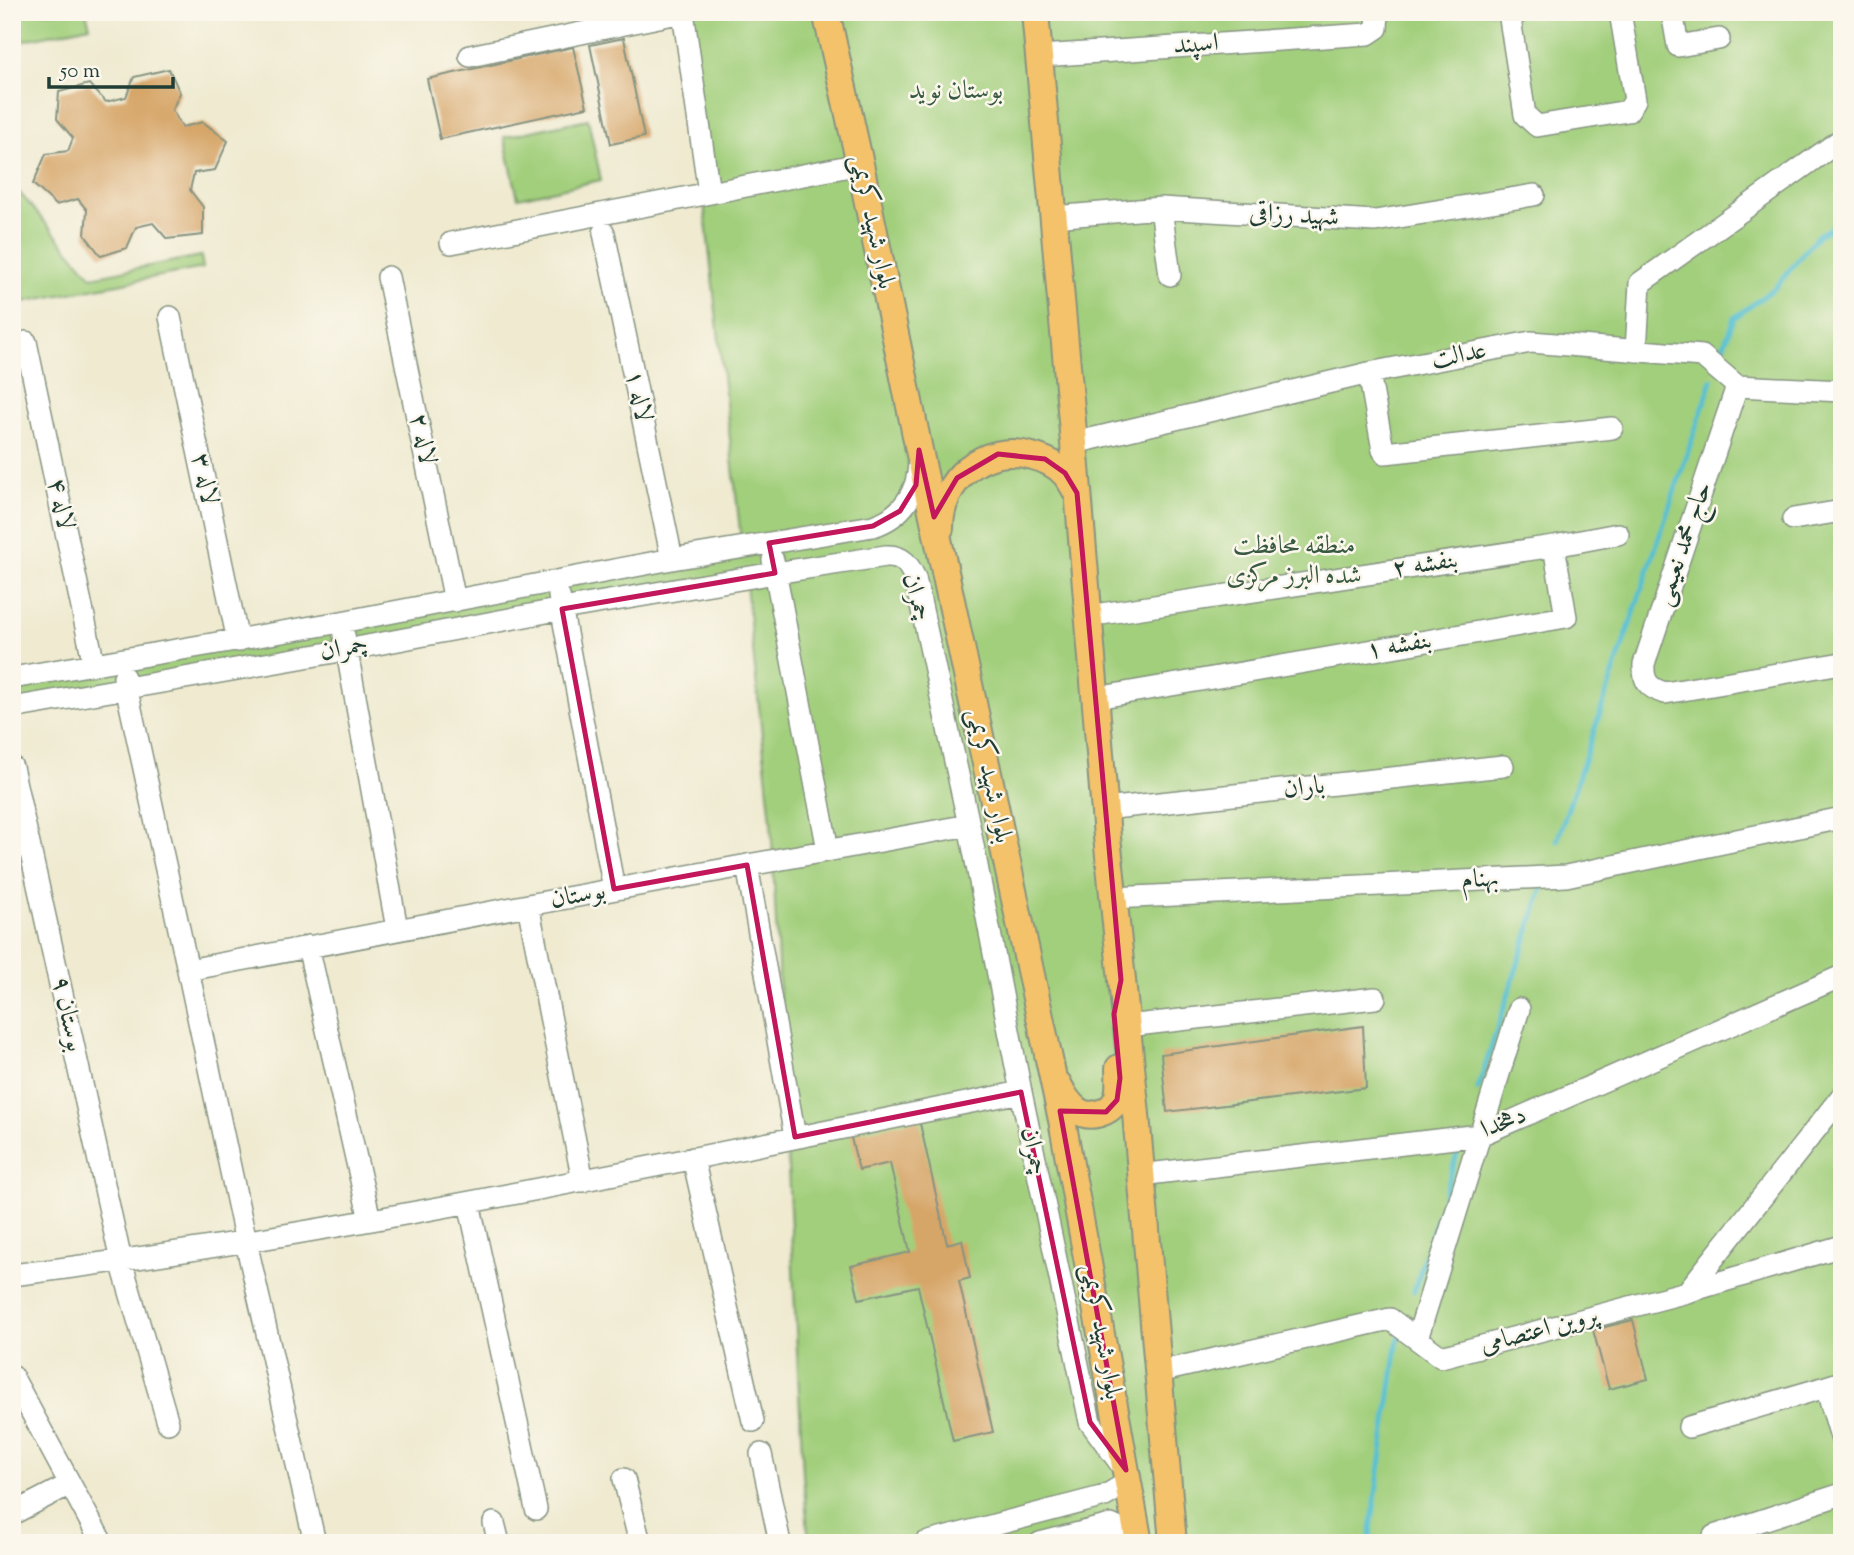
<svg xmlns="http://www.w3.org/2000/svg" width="1854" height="1555" font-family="'Sorts Mill Goudy',Amiri,serif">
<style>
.green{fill:#a2cf7c;stroke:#608658;stroke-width:2}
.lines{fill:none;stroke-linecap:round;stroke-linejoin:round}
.stream{stroke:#56c0d2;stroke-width:5}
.building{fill:#d6a567}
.minor-casing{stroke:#879482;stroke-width:24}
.major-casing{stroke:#879482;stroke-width:30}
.minor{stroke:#fff;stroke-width:21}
.major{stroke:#f3c26a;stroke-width:26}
.marked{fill:none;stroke:#c2185b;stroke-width:5;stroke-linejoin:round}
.labels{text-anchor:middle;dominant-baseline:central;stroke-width:5;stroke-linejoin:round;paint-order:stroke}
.street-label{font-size:26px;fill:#1f3d34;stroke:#fbf7ec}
.park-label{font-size:26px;fill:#395a42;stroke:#fbf7ec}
</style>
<rect width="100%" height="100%" fill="#fbf7ec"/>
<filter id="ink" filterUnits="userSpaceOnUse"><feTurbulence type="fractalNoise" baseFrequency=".0143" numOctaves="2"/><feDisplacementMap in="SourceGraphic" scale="14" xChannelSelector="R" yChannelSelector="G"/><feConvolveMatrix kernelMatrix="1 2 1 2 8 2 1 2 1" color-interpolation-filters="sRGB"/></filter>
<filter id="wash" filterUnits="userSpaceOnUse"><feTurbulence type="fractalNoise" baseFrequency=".00686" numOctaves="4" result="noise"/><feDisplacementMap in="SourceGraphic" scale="28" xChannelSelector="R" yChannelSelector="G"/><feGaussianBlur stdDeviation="1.57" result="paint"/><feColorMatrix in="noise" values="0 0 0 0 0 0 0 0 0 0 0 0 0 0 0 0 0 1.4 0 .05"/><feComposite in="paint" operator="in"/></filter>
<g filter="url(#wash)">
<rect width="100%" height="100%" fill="#efead0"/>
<!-- green -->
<path class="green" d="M12 12H86L90 26 12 43Z
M683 12H1842V1543H809L803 1474 771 821 745 575 563 607 558 581 742 549Z
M588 119 601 180 518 198 504 137Z
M12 184 92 277 201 256 203 268 12 304Z
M555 582 559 607 348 648 343 623Z
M340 623 345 649 127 687 122 662Z
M119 662 124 687 12 706V681Z"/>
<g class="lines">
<!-- stream -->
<path class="stream" d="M1722 350 1734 318 1776 287 1818 235 1842 222
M1557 841 1712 380
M1478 1089 1544 883
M1414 1291 1460 1145
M1369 1543 1397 1345 1400 1335"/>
</g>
<g id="blocks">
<!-- building -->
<path class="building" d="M624 38 644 137 611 144 590 45Z
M573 47 587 107 440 139 427 79Z
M169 69 180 93 172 110 182 127 203 122 228 141 215 170 194 173 190 190 203 207V235L167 239 153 223 136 227 127 248 101 256 85 235 87 210 78 199 56 205 33 184 46 154 68 151 73 138 57 119 59 92 89 84 106 102 126 97 134 77Z
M1363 1026 1366 1088 1167 1112 1161 1054Z
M919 1119 947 1244 962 1240 970 1278 959 1281 993 1432 953 1441 918 1286 859 1299 851 1266 910 1252 890 1163 859 1170 850 1134Z
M1633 1320 1648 1379 1609 1389 1593 1330Z"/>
</g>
</g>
<g filter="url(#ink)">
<use href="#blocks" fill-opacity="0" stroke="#879482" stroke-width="2"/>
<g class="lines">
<defs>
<path id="minor" d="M1519 12 1510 19 1525 115 1537 126 1628 111 1635 100 1620 12
M1672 12 1678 46 1719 39
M470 56 683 12 709 193
M1040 56 1368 34 1377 28 1378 12
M1161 208 1170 275
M1053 217 1161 208 1375 221 1534 195
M604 233 672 559
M451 243 860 164
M388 277 455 601
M170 317 238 641
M26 342 94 665
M1636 351 1640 283 1842 139
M1369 373 1383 450 1385 453 1612 428
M1737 386 1644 664C1643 681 1648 688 1665 693L1842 663
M1074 443 1369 373 1531 342 1702 356 1737 386 1842 391
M1793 519 1842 511
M773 560 828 850
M559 596 614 889
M1088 616 1554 546
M344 635 397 929
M124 677 188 970 246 1242 315 1543
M12 678 341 622 672 559 873 526C902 517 918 492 919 463
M1096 698 1566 617 1554 546 1618 534
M12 708 346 650 562 609 775 573 886 556C903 555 909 565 915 578L969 825 1021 1092 1090 1422 1125 1470
M12 767 121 1261 168 1423
M1104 809 1503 766
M747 865 795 1137
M1113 898 1566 876 1842 818
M528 905 583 1181
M308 946 370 1220
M188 970 528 905 969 825
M1127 1026 1375 998
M693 1158 753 1421
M1140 1175 1480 1135 1842 976
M469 1203 536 1509
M12 1275C352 1233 686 1159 1021 1092
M1687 1292 1842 1246
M1417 1339 1519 1009
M1158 1372 1390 1319 1441 1357 1687 1292 1842 1096
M12 1376 102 1543
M1842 1382 1826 1387 1842 1440
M1689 1427 1826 1387
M761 1454 780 1543
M624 1479 640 1543
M12 1514 70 1484
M494 1523 499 1543
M1714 1536 1842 1494
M925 1543 1105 1496 1128 1482
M1040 1543 1111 1525 1139 1538"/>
<path id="major" d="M826 12 860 164 919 450 1062 1120 1139 1543
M1035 12 1074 443 1107 837 1136 1114 1173 1543
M940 528C940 480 984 442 1032 456 1044 459 1057 465 1065 474 1070 480 1074 487 1077 493
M1058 1084C1063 1094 1068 1104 1078 1111 1090 1119 1109 1113 1116 1101 1121 1092 1119 1077 1119 1068"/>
</defs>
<!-- minor casing -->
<use href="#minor" class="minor-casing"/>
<!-- major casing -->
<use href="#major" class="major-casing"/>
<!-- minor -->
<use href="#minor" class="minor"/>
<!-- major -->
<use href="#major" class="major"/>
</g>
</g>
<!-- marked area -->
<path class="marked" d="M919 450 934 517 957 478 998 454 1045 459 1065 473 1077 493 1121 980 1114 1014 1120 1078 1117 1100 1106 1112 1060 1111 1126 1470 1090 1422 1021 1092 795 1137 747 865 614 889 562 609 775 573 769 543 873 526 900 511 916 485Z"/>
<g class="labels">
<!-- street labels -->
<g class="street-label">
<text transform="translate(1196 45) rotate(-4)">اسپند</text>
<text transform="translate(1294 216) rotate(3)">شهید رزاقی</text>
<text transform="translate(872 222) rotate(78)">بلوار شهید کریمی</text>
<text transform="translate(1459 356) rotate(-11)">عدالت</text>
<text transform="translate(638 396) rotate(78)">لاله ۱</text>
<text transform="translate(422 439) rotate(78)">لاله ۲</text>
<text transform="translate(204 479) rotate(78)">لاله ۳</text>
<text transform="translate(60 504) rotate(78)">لاله ۴</text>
<text transform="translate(1684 544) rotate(-71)">حاج محمد نعیمی</text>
<text transform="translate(1425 565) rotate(-9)">بنفشه ۲</text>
<text transform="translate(916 597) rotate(73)">چمران</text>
<text transform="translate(1399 646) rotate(-10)">بنفشه ۱</text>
<text transform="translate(344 649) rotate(-10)">چمران</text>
<text transform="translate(989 776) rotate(78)">بلوار شهید کریمی</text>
<text transform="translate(1304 788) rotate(-6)">باران</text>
<text transform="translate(1480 880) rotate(-3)">بهنام</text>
<text transform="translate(578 896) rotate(-10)">بوستان</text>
<text transform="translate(67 1014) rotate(78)">بوستان ۹</text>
<text transform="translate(1504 1123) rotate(-22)">دهخدا</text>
<text transform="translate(1033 1151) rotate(78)">چمران</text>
<text transform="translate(1539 1331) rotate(-15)">پروین اعتصامی</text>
<text transform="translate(1101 1332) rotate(80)">بلوار شهید کریمی</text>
</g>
<!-- park labels -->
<g class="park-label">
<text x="956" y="91">بوستان نوید</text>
<text x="1294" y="546">منطقه محافظت<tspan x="1294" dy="30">شده البرز مرکزی</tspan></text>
</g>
</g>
<!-- margin -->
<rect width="1854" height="1555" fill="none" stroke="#fbf7ec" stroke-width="42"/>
<!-- scale -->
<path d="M49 77v10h124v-10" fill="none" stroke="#1f3d34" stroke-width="3.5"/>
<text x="60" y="77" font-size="21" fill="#1f3d34" stroke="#fbf7ec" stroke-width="5" paint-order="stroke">50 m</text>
</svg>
